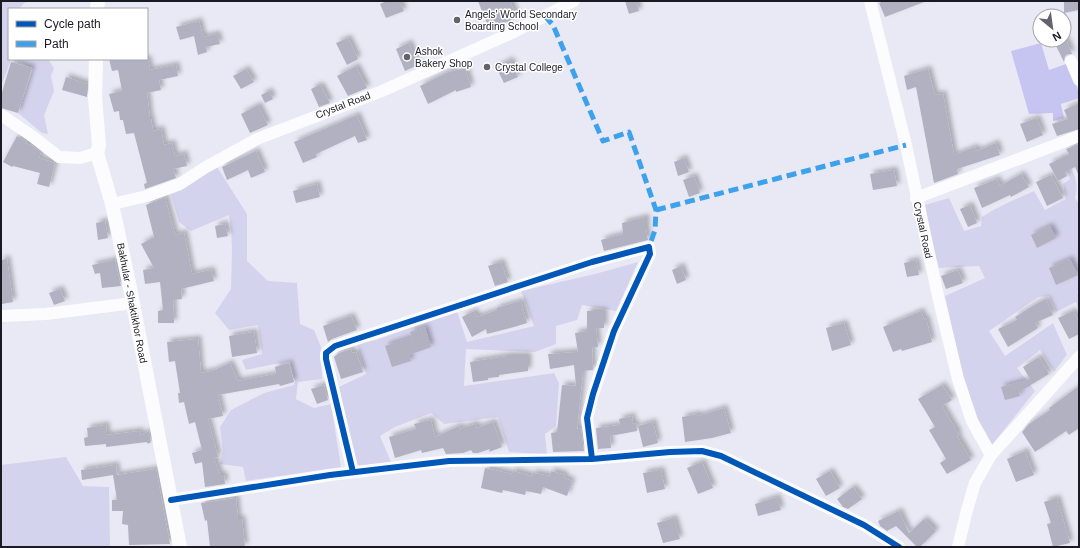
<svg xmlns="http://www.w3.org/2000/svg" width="1080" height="548" font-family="Arial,sans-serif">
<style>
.green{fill:#d4d3ed}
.water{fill:#c6c5f2}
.building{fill:#b1b1c1;filter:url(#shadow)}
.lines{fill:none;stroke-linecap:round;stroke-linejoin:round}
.minor{stroke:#fcfcfe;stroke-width:12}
.tertiary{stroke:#fcfcfe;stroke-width:14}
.quiet{stroke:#3da2eb;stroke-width:5;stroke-dasharray:10 5;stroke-linecap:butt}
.cycleway-casing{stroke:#fff;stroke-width:8}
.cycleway{stroke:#0057b8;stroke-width:6}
.poi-dot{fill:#63626d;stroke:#fff;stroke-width:1.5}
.labels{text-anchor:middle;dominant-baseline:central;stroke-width:3;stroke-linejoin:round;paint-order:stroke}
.poi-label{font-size:10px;fill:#1b1a24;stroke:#fff;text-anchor:start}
.street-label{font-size:10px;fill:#1b1a24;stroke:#fff}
</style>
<defs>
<filter id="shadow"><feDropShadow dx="3.5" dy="-3.5" stdDeviation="2" flood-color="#0004"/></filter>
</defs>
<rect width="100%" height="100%" fill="#e9e9f5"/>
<!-- green -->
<path class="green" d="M1 1H29L24 3 19 9H9V59H11L1 86Z
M15 59H48L54 68 51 76 54 91 44 115 48 134 42 133 18 113 33 69Z
M1062 154C1072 168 1080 179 1075 198L1079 204V291L1077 292 1079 295V309L1076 302 1056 312 1049 296 1038 297 989 331 1005 356 1053 323 1067 355 1065 357 1054 372 1040 350 1017 368 1035 391 992 445 979 424 963 376 945 296 985 278 979 266 939 268 933 246 925 205 949 198 964 231 981 226 982 217C998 206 1016 199 1034 191L1045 210 1066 199 1063 184 1070 179Z
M217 167 247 214V261L268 281 297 283 300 324 314 330 321 347 322 379 298 382 296 399 314 408 331 404 341 467 246 481 243 467 220 464 223 451 220 427 231 410 264 393 294 385 295 382 290 361 246 370 242 360 262 354 258 325 229 330 215 313 231 289 232 249 231 228 229 215 191 231 179 222 171 194Z
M638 262 616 311 582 305 577 320 556 326V344L535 352 466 349 464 386 554 373 559 383 556 426 545 434 547 454 509 452 498 417 444 424 431 413 395 427 380 436 391 462 357 467 339 387 366 374 357 344 376 340 457 311 467 342 534 326 521 291 595 274Z
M66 457 83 486 109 487 110 547H1V465Z"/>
<!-- water -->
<path class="water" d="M1041 43 1049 70 1069 63 1079 93V98L1061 104 1064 118 1053 121V113L1029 114 1011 51Z"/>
<!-- building -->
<path class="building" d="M387 1H399L404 11 386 18 380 4Z
M478 1H510L517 18 489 29Z
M625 1H636L639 11 629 14Z
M884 1H924V2L885 17 879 3Z
M1064 1H1079V10L1064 13Z
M199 21 203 37 217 34 220 44 206 47 207 52 198 55 194 36 180 40 176 27Z
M348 38 358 59 347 65 336 43Z
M1053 40H1066L1072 54H1068L1065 56 1064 62Z
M409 43 418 65 405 71 396 49Z
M109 59H148L150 70 176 65 178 76 159 80 161 90 147 93 150 119H151L153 131 161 129 164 145 172 143 175 156 184 154 187 166 173 169 176 178 145 189 144 184 147 183 134 133 126 134 123 120H120L119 111 114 112 109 94 122 91 118 70 112 71Z
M510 60 518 77 504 83 496 67Z
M11 62 32 68 18 113 1 108V96Z
M356 66 367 88 348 96 337 76Z
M465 68 471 87 456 92V90L428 104 420 86 446 73Z
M246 69 254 82 241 89 233 76Z
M928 69 935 95 943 94 954 155 975 147 977 151 996 143 1000 155 957 169 958 174 934 183 916 87 907 90 904 76Z
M66 77 87 84V97L62 90Z
M317 86H321L330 103 319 107 311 89Z
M269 91 273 99 265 103 261 95Z
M1079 103V129L1057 136 1052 124 1068 119 1064 110Z
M258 105 268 125 250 133 241 114Z
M357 115 367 140 358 143 355 136 316 154 317 157 303 163 294 142Z
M1037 118 1043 135 1027 142 1020 124Z
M17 136 27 141 25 143 31 145 41 152 39 158 55 163 49 187 37 184 40 173 13 166 12 167 3 162Z
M1079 144V176L1075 167 1065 172 1067 176 1058 181 1049 164 1069 154 1066 149Z
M256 151 265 172 251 178 248 170 227 180 222 167Z
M684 158 689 172 678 176 674 162Z
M894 170 897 186 873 190 870 174Z
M1021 174 1029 187 1011 197 1010 195 982 208 974 188 997 179 1000 186Z
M1051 175 1063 198 1047 206 1036 182Z
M694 176 700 193 689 197 683 180Z
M317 184 320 197 296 203 293 191Z
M165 197 175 235 184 233 192 274 211 270 214 281 181 289 182 299 173 300 174 323H158V311L163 310 160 282 145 284 143 270 154 268 141 244 154 237 146 205Z
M970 205 977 223 968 227 960 209Z
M646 217V230L648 240 604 251 601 240 623 234 622 223Z
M105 221 108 238 98 240 96 223Z
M225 224 228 236 217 238 215 226Z
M1050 226 1056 238 1037 248 1031 235Z
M7 259 13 302 2 304 1 293V260Z
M1070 259 1078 275 1056 285 1049 268Z
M115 260 121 286 102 288 100 273 95 274 92 265Z
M916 260 919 275 907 277 904 263Z
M501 262 508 282 495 286 488 266Z
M681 266 686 280 677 284 672 270Z
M958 270 963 283 946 289 941 276Z
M60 289 65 301 54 305 49 293Z
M1046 299 1053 315 1035 323 1038 328 1008 347 998 329 1017 320 1015 317 1036 304Z
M521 301 527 323 514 327 487 334 486 329 472 337 462 317 474 311 477 317 497 310 496 308Z
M587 311H604V328H596L598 347H592L593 370 583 371 577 429 581 428 584 451 553 452 551 433 557 432 562 385 576 386 574 365 550 369 548 354 578 352 575 333 587 331Z
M921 311 924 319 926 318 932 342 902 351 901 349 893 352 883 327Z
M1073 311 1079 322V334L1069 339 1058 318Z
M351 316 357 330 332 339 328 342 323 326Z
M844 323 851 345 832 351 826 328Z
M425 327 431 347 409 355 411 361 392 367 385 346 412 337 410 332Z
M254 332 257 353 232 357 229 336Z
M198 339 201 373 212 371 230 363 238 381 276 374 275 367 289 363 294 382 280 386 279 384 218 395 223 416 208 419 218 457 214 458 220 475H224L225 484 205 487 202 462 195 464 192 453 202 450 195 422 189 424 184 402 179 403 178 393H180L175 361 169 362 167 342Z
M351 349 352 353 356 352 363 372 341 379 334 357 339 353Z
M508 356H528V371L499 375V377L488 378V380L473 382 470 362Z
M1039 357 1049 374 1019 392 1020 396 1005 400 1001 387 1030 379 1023 367Z
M324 385 328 400 317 404 311 389Z
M942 385 952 400 942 406 959 435 957 436 971 460 947 474 940 463 946 459 929 430 935 427 918 399Z
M1079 386V428L1069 435 1066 431 1035 452 1022 432 1029 424 1050 410 1049 408Z
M724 408 731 433 712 438 685 442 682 417 698 414V416Z
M632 416 633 424 636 423 637 431 610 436 611 448 598 449 596 428 620 425 619 419Z
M431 420 435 437 459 426 460 429 475 424 477 428 493 422 502 447 489 452 490 449 478 453H473L471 450 463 453 446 454 443 448 422 453 421 450 395 458 389 437 416 429 414 424Z
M653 422 658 443 643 447 638 426Z
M106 425 107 435 140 431 141 435 149 431 151 442 148 444 147 442 106 447V444L85 446 84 438 88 437 87 428Z
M1025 451 1034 475 1016 482 1007 459Z
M702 462 713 488 698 494 687 468Z
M116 465 117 475 156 469 170 544 129 545 128 525 122 524 123 511H112V500H117L113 475 82 480 81 470Z
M485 468 512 474 513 471 532 476 533 473 550 476 551 471 565 475 564 478 572 481 567 496 543 487 541 494 526 491 525 495 503 490 502 493 481 488Z
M661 470 665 489 647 493 643 473Z
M830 471 840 488 826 496 816 479Z
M853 487 862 499 848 509 843 507 837 499Z
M777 497 781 510 758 516 755 504Z
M236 498 238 519H242L245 547H210L207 520 205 521 201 503Z
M1057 498 1070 543 1053 547 1047 524 1051 523 1044 502Z
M899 511 909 533 924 519 936 531 920 547H917L896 526 887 531 880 526 878 521Z
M674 518 680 539 663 543 657 523Z"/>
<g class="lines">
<!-- minor -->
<path class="minor" d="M870 1 906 145 938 296 958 379 972 421 991 455
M1071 61 1079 80
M1 115 32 136 59 157 80 158 97 153
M916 198 1079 136
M112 204 147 196 180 184 206 167 257 139 382 91 514 32 574 1
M1 316 46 314 133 303
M353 472 326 359V353L335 346 592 262 649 247 650 254 614 331 593 394 587 418 592 459
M171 500 330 475 449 461 592 459 670 452 702 451 721 456 864 525 899 547
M958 547 967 510 975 483 991 455 1079 357"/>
<!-- tertiary -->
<path class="tertiary" d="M97 9 98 1
M96 59 95 98 99 145 97 153 112 204 129 283 180 547"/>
<!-- quiet -->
<path class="quiet" d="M545 16 553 25 603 141 629 132 656 210 655 230 649 247
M656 210 906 145"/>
<defs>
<path id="cycleway" d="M353 472 326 359V353L335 346 592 262 649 247 650 254 614 331 593 394 587 418 592 459
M171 500 330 475 449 461 592 459 670 452 702 451 721 456 864 525 899 547"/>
</defs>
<!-- cycleway casing -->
<use href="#cycleway" class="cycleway-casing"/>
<!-- cycleway -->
<use href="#cycleway" class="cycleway"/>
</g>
<!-- markers -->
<g class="poi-dot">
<circle cx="457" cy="20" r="4"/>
<circle cx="407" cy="57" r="4"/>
<circle cx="487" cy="67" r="4"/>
</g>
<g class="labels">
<!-- poi labels -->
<g class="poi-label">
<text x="465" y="14">Angels' World Secondary<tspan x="465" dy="12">Boarding School</tspan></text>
<text x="415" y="51">Ashok<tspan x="415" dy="12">Bakery Shop</tspan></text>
<text x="495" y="67">Crystal College</text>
</g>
<!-- street labels -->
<g class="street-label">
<text transform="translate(343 105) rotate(-21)">Crystal Road</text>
<text transform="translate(923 230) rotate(78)">Crystal Road</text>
<text transform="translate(132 303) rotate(79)">Bakhular - Shaktikhor Road</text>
</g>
</g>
<!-- border -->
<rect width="1080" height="548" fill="none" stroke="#1b1a24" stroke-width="4"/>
<!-- legend -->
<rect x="8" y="8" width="140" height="52" fill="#ffffff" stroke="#a4a3a7"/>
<rect x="16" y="21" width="20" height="6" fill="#0057b8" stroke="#a4a3a7"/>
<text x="44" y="28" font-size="12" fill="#1b1a24">Cycle path</text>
<rect x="16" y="41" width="20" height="6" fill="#3da2eb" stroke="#a4a3a7"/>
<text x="44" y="48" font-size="12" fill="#1b1a24">Path</text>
<!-- north arrow -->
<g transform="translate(1052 28) rotate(151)"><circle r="19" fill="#ffffff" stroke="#a4a3a7"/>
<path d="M0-3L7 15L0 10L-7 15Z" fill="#63626d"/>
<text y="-6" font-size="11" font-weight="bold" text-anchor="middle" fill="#1b1a24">N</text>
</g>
</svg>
